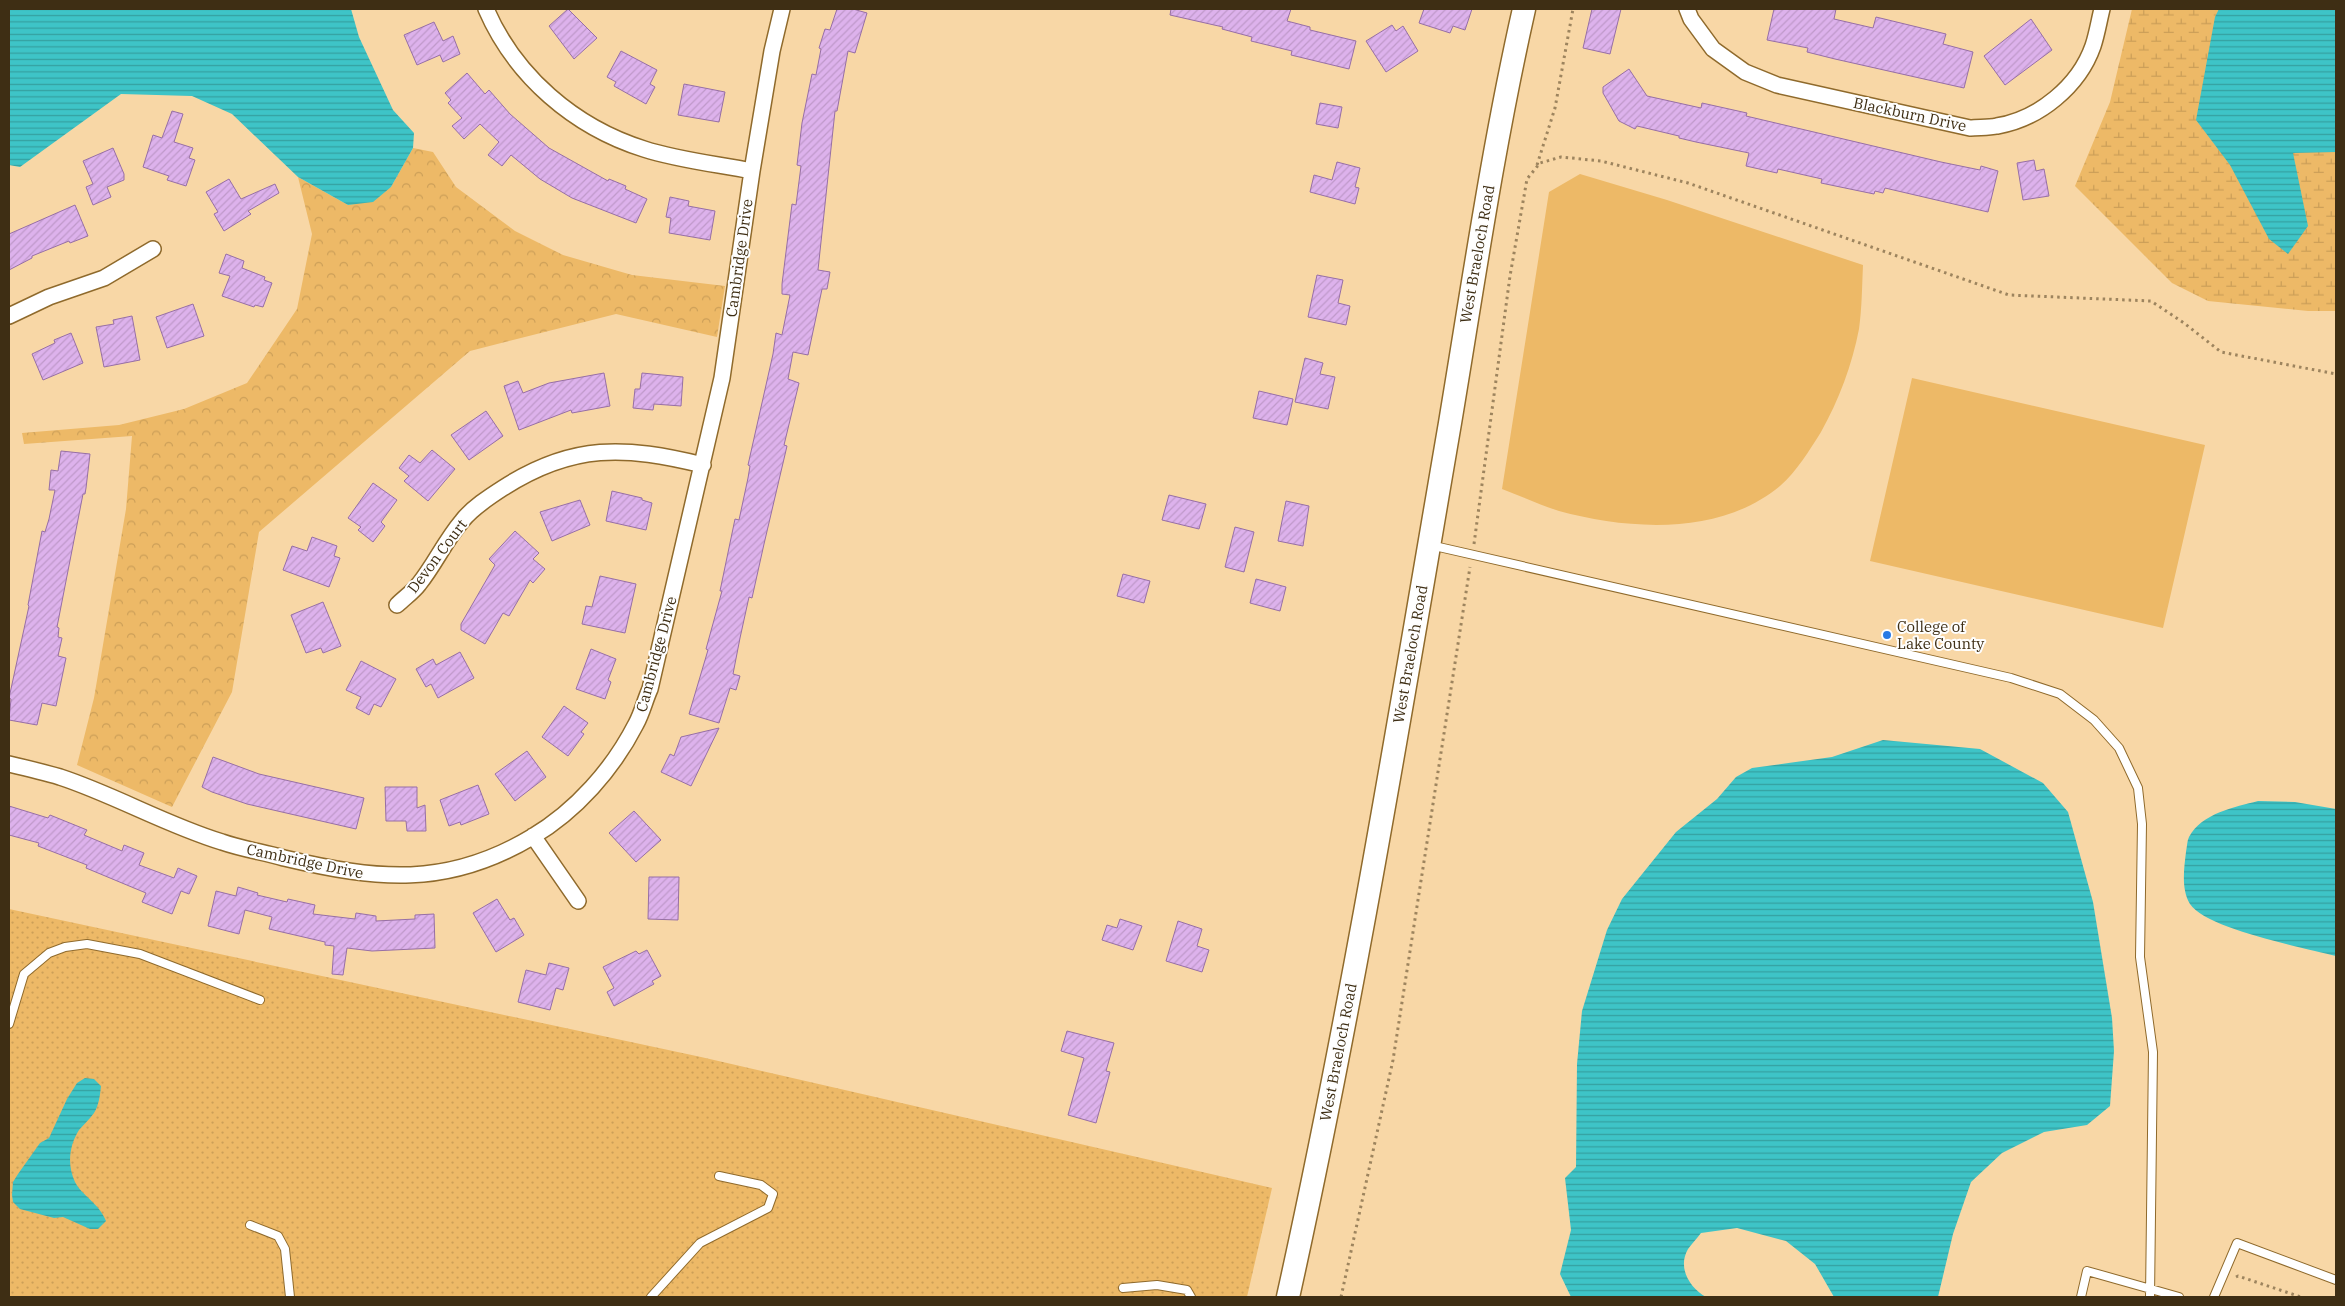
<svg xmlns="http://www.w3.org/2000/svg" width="2345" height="1306" font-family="'IBM Plex Serif',serif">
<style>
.grass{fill:url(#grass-dots)}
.wetland{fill:url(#wetland-marsh)}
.park{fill:url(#park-crowns)}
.pitch{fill:#edb967}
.water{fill:url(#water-rules)}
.building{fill:url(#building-hatch);stroke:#976fa5}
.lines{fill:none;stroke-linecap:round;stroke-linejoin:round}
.lane-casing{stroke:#8f6a2c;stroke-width:10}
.street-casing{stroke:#8f6a2c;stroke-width:18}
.secondary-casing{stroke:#8f6a2c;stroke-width:25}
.path{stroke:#9d845e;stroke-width:3;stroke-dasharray:2.5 4;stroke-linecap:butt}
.lane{stroke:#fff;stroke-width:8}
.street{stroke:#fff;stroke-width:15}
.secondary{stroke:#fff;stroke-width:22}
.poi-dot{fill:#287ae5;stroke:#fefefe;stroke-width:2}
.labels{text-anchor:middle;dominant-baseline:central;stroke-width:4;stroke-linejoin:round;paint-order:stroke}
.street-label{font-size:15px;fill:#3e2e14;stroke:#fefefe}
.poi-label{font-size:15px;fill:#3e2e14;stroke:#fefefe;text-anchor:start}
</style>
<defs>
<pattern id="grass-dots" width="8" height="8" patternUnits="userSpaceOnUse" patternTransform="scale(1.25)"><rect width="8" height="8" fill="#edb967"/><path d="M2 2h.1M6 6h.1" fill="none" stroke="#cc9f58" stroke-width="1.8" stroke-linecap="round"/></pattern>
<pattern id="wetland-marsh" width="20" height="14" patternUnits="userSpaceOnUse" patternTransform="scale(1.25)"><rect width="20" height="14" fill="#edb967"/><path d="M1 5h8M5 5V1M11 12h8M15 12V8" fill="none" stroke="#cc9f58"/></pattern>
<pattern id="park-crowns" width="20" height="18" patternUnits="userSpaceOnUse" patternTransform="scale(1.25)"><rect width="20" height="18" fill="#edb967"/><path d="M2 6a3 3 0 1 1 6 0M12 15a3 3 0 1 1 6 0" fill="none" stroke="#cc9f58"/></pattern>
<pattern id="water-rules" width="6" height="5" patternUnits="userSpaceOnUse" patternTransform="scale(1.25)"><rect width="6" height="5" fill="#3ec4c7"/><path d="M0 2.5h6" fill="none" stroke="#35a0a0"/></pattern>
<pattern id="building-hatch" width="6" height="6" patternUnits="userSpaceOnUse" patternTransform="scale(1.25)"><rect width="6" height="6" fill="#ddb2ec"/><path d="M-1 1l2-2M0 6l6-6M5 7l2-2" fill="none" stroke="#bf99ca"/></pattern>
</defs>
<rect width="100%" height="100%" fill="#f8d7a6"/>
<!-- grass -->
<path class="grass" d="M9 909 701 1057 1272 1188 1247 1297H9Z"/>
<!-- wetland -->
<path class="wetland" d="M2132 9H2336V311H2308L2208 301 2172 283 2075 186 2110 102Z"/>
<!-- park -->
<path class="park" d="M413 148 433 152 456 187 515 231 563 255 632 275 725 286 717 337 616 314 470 351 259 532 232 692 172 807 77 765 94 698 126 509 132 436 24 444 22 433 119 425 184 409 247 383 297 309 312 234 298 177 348 205 391 187Z"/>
<!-- pitch -->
<path class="pitch" d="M1580 174 1667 200 1863 265C1862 286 1862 308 1859 329 1852 365 1839 400 1821 432 1809 451 1797 471 1780 486 1720 536 1629 530 1559 511 1540 505 1521 496 1502 489L1549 192Z
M1912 378 2205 445 2163 628 1870 561Z"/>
<!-- water -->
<path class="water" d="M9 9H351L359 37 393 110 414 133 413 148 391 187 373 202 348 205 298 177 232 114 192 96 121 94 20 167 9 165Z
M2219 9H2336V152L2293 153 2308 226 2288 254 2269 239 2230 165 2196 120 2215 17Z
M1883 740 1980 749 2043 783 2068 812 2093 902 2112 1018 2114 1051 2110 1106 2087 1125 2044 1132 2002 1153 1971 1182 1953 1234 1938 1297H1834L1815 1264 1786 1241 1737 1228 1701 1233C1697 1238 1692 1244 1688 1249 1677 1268 1690 1288 1706 1297H1571L1560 1274 1571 1230 1565 1178 1576 1167 1577 1064 1582 1011 1607 930 1622 899 1676 832 1717 799 1736 777 1752 768 1832 757Z
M2258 801 2295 802 2336 809V956C2306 948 2206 929 2190 904 2181 889 2184 869 2186 852 2187 847 2187 841 2189 837 2202 813 2235 807 2258 801Z
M85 1078 94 1079 101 1086C100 1095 99 1105 94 1113 90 1119 84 1124 79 1130 69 1146 67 1165 75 1182 82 1196 99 1203 106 1221L98 1229H90L63 1217 54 1218 20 1209 13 1202 12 1195 13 1182 18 1174 40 1143 49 1138 67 1099 77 1083Z"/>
<!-- building -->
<path class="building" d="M568 9 597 38 574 59 549 26Z
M837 9H853L867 13 855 53 848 51 837 111H835L818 270 830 272 827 289H822L808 355 793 352 788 379 799 383 784 445 787 446 764 544 752 598 749 597 740 638 733 674 740 676 736 690 730 688 719 723 689 714 708 650 706 649 722 591H720L735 519 739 520 748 478 750 466 748 465 773 354 776 333 782 335 790 295 782 294V284L792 204 796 205 801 166 797 165 802 123 812 74 816 75 821 49 819 48 825 29 830 30Z
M1171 9H1291L1287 21 1310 27V30L1356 41 1349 69 1291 55 1292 51 1251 41 1252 37 1222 29 1223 27 1170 15Z
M1424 9H1472L1465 30 1453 26 1450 33 1419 23Z
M1592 9H1621L1610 54 1583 48Z
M1774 9H1836L1834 19 1873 28 1876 17 1946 34 1943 44 1973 52 1964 88 1835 59 1807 52 1808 48 1767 40Z
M2031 19 2052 50 2005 85 1984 56Z
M434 22 443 41 453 36 460 54 443 62 440 55 417 65 404 35Z
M1392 25 1396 31 1403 26 1418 51 1386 72 1366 41Z
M621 51 657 70 650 84 655 87 646 104 614 86 616 82 607 77Z
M1629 69 1647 96 1701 108 1702 103 1747 113 1746 116 1941 162 1980 170 1981 166 1998 171 1988 212 1885 188 1883 193 1875 191 1874 194 1821 183 1822 179 1778 169 1777 173 1746 166 1749 153 1696 142 1679 138V136L1637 126 1635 129 1619 121 1603 93V87Z
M467 73 485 94 489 90 510 114 549 148 608 181 609 179 626 186 625 189 647 199 636 223 572 198 540 179 511 155 502 166 488 155 499 142 480 124 464 139 452 126 462 118 448 103 451 100 445 93Z
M684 84 725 92 719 122 678 115Z
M1320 103 1342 107 1338 128 1316 124Z
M172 111 183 114 174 142 193 148 189 158 195 160 186 186 167 180 169 176 143 167 153 135 162 138Z
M113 148 124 174V180L107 187 111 197 93 205 86 187 93 184 83 161Z
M2034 160 2036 171 2044 169 2049 196 2023 200 2017 163Z
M1337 162 1360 168 1355 187 1359 188 1355 204 1310 192 1314 175 1332 180Z
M229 179 241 199 275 184 279 193 248 211 251 214 224 231 214 214 218 212 206 192Z
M670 197 689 201 688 206 715 211 710 240 669 233 671 218 666 217Z
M75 205 88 236 70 243 69 241 32 256V258L9 270V234Z
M226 254 244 261 242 268 265 277 264 280 272 283 263 307 255 305 254 307 222 296 230 276 219 273Z
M1317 275 1343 280 1338 303 1350 306 1346 325 1308 317Z
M193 304 204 336 167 348 156 317Z
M132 316 140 360 104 367 96 327 114 324 113 320Z
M71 333 83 363 43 380 32 354 55 343 54 340Z
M1305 358 1323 363 1320 374 1335 377 1328 409 1295 402Z
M604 373 610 406 572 413 571 410 519 430 504 386 518 381 523 393 549 383Z
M642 373 683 377 681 406 654 404 653 410 633 408 635 389H640Z
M1259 391 1293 399 1287 425 1253 418Z
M486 411 503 436 469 460 451 435Z
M432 450 455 469 428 501 404 481 409 476 399 468 409 455 420 463Z
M61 451 90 454 86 488 85 494H83L57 627 59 628 58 637 62 638 58 656 66 658 56 706 42 703 37 725 9 720 11 699 9 698 29 606 28 605 42 531 45 532 49 519 55 490H49L51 470 58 471Z
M373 483 397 500 381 522 385 526 373 542 358 530 361 527 348 518Z
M612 491 642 498V500L652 503 646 530 606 521Z
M1169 495 1206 504 1199 529 1162 520Z
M580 500 590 525 552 541 540 512Z
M1286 501 1309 506 1303 546 1278 541Z
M1235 527 1254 532 1244 572 1225 567Z
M515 531 539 553 533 559 545 569 533 583 530 580 509 616 503 613 485 644 461 630V624L495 565 489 559Z
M312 537 337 546 334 556 340 558 329 587 283 570 292 546 307 551Z
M1123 574 1150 581 1144 603 1117 596Z
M600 576 636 584 625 633 582 624 586 606 592 607Z
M1256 579 1286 587 1280 611 1250 603Z
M323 602 341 646 323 653 321 648 306 653 291 615Z
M591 649 616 659 608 680 611 682 605 699 576 689Z
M460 652 474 678 438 698 431 684 426 687 416 669 433 659 436 665Z
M361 661 396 679 381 707 374 704 369 715 356 708 361 697 346 690Z
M564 706 588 723 581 732 584 734 568 756 542 737Z
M719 728 691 786 661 772 670 754 674 756 681 737Z
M527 751 546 777 515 801 495 774Z
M213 757 259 774 364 798 356 829 247 804 212 792 202 787Z
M478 785 489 814 461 825 460 822 449 826 440 800Z
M385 787H417V808L425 805 426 831H407L406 821H386Z
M9 806 48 818 50 815 87 830 84 835 122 851 124 845 144 853 139 865 174 878 178 868 197 876 189 894 181 891 172 914 142 902 146 893 86 868 87 865 38 846 39 843 9 835Z
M634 811 661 840 636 862 609 833Z
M649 877H679L678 920 648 919Z
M238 887 258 893 257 895 287 902 288 899 315 905 313 914 355 919 356 913 376 916V921L415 919V915L434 914 435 948 372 951 347 948 343 975 332 974 334 946 325 945V942L269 929 272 917 245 910 239 934 208 926 216 891 236 896Z
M497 899 510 920 514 918 524 935 496 952 473 913Z
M1120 919 1142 926 1133 950 1102 940 1107 925 1117 928Z
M1178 921 1202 929 1197 946 1209 950 1202 972 1166 961Z
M647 950 661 976 652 981 654 984 614 1006 607 992 614 988 603 967 636 951 639 954Z
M549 963 569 968 563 990 556 988 550 1010 518 1002 526 970 546 975Z
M1067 1031 1114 1043 1106 1071 1110 1072 1096 1123 1068 1115 1084 1058 1061 1051Z"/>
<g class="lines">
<defs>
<path id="lane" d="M1430 545 2011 678 2060 694 2094 720 2119 748 2138 788 2142 824 2140 957 2153 1052 2150 1297
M9 1024 24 974 49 953 65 947 87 944 140 954 260 1000
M250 1225 278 1236 285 1249 290 1297
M1123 1288 1157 1285 1187 1290 1191 1297
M651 1297 700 1243 768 1208 773 1194 761 1185 719 1176
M2081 1297 2087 1271 2179 1297
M2214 1297 2237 1243 2336 1280"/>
<path id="street" d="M486 9C515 76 574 127 644 149 678 160 716 164 752 171
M1687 9 1691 19 1713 49 1745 72 1777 85 1970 128C1979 127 1988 128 1997 126 2039 119 2079 86 2093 46 2097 34 2099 21 2102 9
M9 316 49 297 104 278 153 249
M397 605C404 598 413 592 419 584 435 564 445 541 462 521 472 508 489 497 503 488 573 443 625 446 703 465
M9 764C26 768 43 772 60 777 115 795 166 825 222 842 242 849 263 852 284 858 377 880 447 888 532 837 576 811 613 769 636 724 642 713 645 700 650 689L722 378 752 171 772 51 782 9
M533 836 578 901"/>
<path id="secondary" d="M1288 1297C1352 1008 1400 715 1450 423 1473 285 1493 146 1524 9"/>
</defs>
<!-- lane casing -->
<use href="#lane" class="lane-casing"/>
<!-- street casing -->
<use href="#street" class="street-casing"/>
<!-- secondary casing -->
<use href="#secondary" class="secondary-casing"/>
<!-- path -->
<path class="path" d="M1537 165 1555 108 1573 9
M1474 544 1510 276 1527 179 1540 163 1561 157 1601 161 1688 183 2009 295 2151 301 2184 323 2221 352 2336 374
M2236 1277 2238 1276 2301 1297
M1341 1297 1393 1060 1470 567"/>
<!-- lane -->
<use href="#lane" class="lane"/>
<!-- street -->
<use href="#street" class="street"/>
<!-- secondary -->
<use href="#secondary" class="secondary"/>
</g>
<!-- markers -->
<circle class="poi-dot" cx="1887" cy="635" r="5"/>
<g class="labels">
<!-- street labels -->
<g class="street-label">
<text transform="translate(1910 114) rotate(12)">Blackburn Drive</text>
<text transform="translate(1477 254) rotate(-80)">West Braeloch Road</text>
<text transform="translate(739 258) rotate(-82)">Cambridge Drive</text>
<text transform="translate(437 556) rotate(-53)">Devon Court</text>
<text transform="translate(656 654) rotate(-75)">Cambridge Drive</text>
<text transform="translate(1410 654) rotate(-80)">West Braeloch Road</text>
<text transform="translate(305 861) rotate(12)">Cambridge Drive</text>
<text transform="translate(1338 1052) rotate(-79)">West Braeloch Road</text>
</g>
<!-- poi labels -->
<g class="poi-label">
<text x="1897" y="626">College of<tspan x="1897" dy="17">Lake County</tspan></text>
</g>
</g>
<!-- border -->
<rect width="2345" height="1306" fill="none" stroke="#3e2e14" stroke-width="20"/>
</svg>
